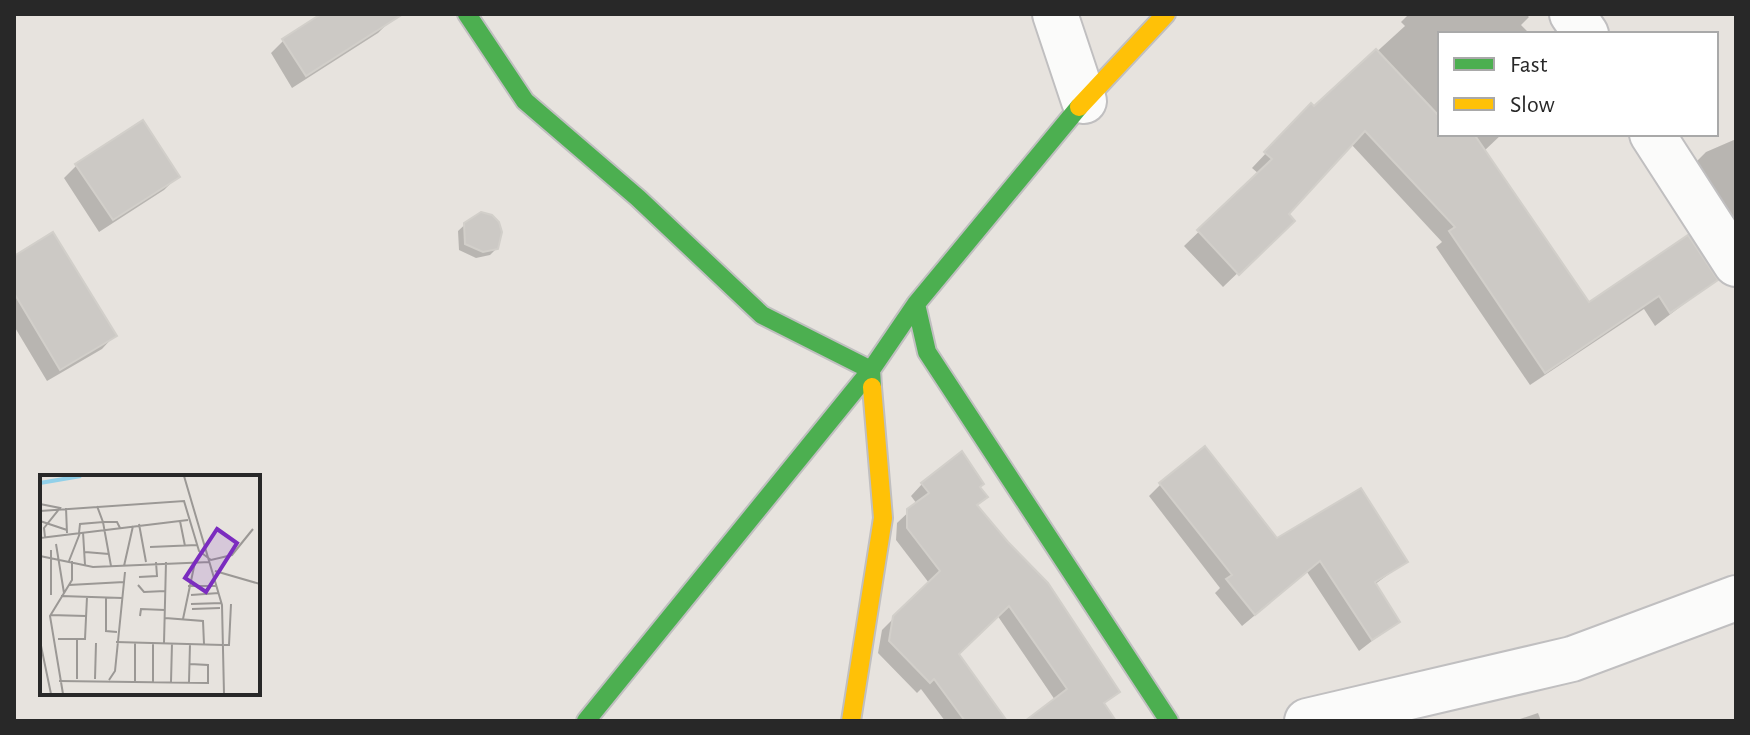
<svg xmlns="http://www.w3.org/2000/svg" width="1750" height="735" font-family="'Alegreya Sans',sans-serif">
<style>
.shadow{fill:#0003}
.building{fill:#ccc9c5;stroke:#d2cfca;stroke-width:2}
.lines{fill:none;stroke-linecap:round;stroke-linejoin:round}
.street-casing{stroke:#c0bfc0;stroke-width:48}
.fast-casing{stroke:#c0bfc0;stroke-width:22}
.slow-casing{stroke:#c0bfc0;stroke-width:22}
.street{stroke:#fbfbfa;stroke-width:44}
.fast{stroke:#4caf50;stroke-width:18}
.slow{stroke:#ffc107;stroke-width:18}
.inset-river{fill:none;stroke:#91d0e9;stroke-width:4}
.inset-road{fill:none;stroke:#9b9895;stroke-width:2}
.view{fill:#7b2cbf;fill-opacity:0.15;stroke:#7b2cbf;stroke-width:4}
.inset-edge{fill:none;stroke:#282828;stroke-width:4}
</style>
<rect width="100%" height="100%" fill="#e7e3de"/>
<!-- shadow -->
<path class="shadow" d="M325 14H387L391 20 378 33 292 88 271 53 284 40Z
M1409 14H1526L1529 17 1521 25 1530 34H1440V134H1502L1483 152 1589 305 1715 280 1655 326 1644 309 1530 385 1436 247 1442 242 1351 144 1286 214 1292 221 1223 287 1184 246 1259 174 1252 168 1297 120 1314 109 1405 26 1401 22Z
M1736 139V248L1694 164 1706 152Z
M77 165 177 177 164 190 99 232 64 178Z
M491 217 497 248 490 255 476 258 459 250 458 231 472 218Z
M14 258 114 336 102 349 47 381 14 326Z
M922 484 977 488 975 506 1117 691 1103 705 1114 721H1028L1055 700 997 615 957 654 1005 721H945L921 689 917 693 878 653 882 630 929 583 896 540 897 523 917 504 911 496Z
M1161 484 1276 540 1405 562 1374 585 1398 621 1359 651 1307 572 1242 626 1215 593 1220 588 1149 496Z
M1538 713 1541 721H1514Z"/>
<!-- building -->
<path class="building" d="M321 14H403L306 76 282 39Z
M1376 49 1440 117V134H1474L1589 302 1688 235 1718 280 1670 313 1659 296 1545 373 1449 231 1455 227 1365 131 1289 214 1295 221 1239 275 1197 230 1272 159 1264 152 1311 103 1314 106Z
M143 120 180 177 113 220 75 164Z
M481 212 492 215 499 222 502 232 498 249 483 252 465 244 464 223Z
M53 232 117 336 60 370 14 293V256Z
M1205 446 1277 538 1361 488 1408 562 1375 582 1400 622 1372 640 1320 561 1255 615 1226 579 1232 575 1159 483Z
M962 451 984 484 980 487 988 497 977 505 1008 542 1048 583 1120 692 1104 703 1116 721H1025L1067 689 1009 606 959 654 1007 721H965L934 679 930 683 889 641 893 616 940 571 907 528V509L929 493 921 483Z"/>
<g class="lines">
<defs>
<path id="street" d="M1055 14 1084 101
M1572 14 1586 34
M1652 134 1736 264
M1307 721 1572 659 1736 598"/>
<path id="fast" d="M467 14 525 101 638 198 762 315 871 370 872 387
M916 304 927 352 1169 721
M586 721 871 370 916 304 1079 107"/>
<path id="slow" d="M1079 107 1166 14
M851 721 883 518 872 387"/>
</defs>
<!-- street casing -->
<use href="#street" class="street-casing"/>
<!-- fast casing -->
<use href="#fast" class="fast-casing"/>
<!-- slow casing -->
<use href="#slow" class="slow-casing"/>
<!-- street -->
<use href="#street" class="street"/>
<!-- fast -->
<use href="#fast" class="fast"/>
<!-- slow -->
<use href="#slow" class="slow"/>
</g>
<!-- overview -->
<g transform="translate(40 475)">
<rect width="220" height="220" fill="#e7e3de"/>
<path class="inset-river" d="M0 8 41 1"/>
<path class="inset-road" d="M144 1 182 130 184 219M0 29 20 33 4 53 5 62M57 31 63 47H77L80 53M26 33 27 58M0 36 144 26 159 76 171 85 192 80 213 54M0 46 27 55M140 46 145 71M99 49 106 87M43 57 45 90M39 58 40 49 63 47 71 91M0 63 148 45M16 69 24 118M110 72 157 70M45 77 69 79M0 81 53 92 170 87M29 86 40 58M84 91 93 51M175 96 220 109M99 102 117 101 116 87M29 110 84 107M98 110 104 117 125 116M148 111H177M11 120V75M151 120 179 118M21 121 82 123M66 122V156L77 157M151 129 182 128M152 134 180 133M10 140 46 141M100 141 101 134 125 135M125 143 163 146 164 169M143 144 155 87M18 164H45L47 122M0 166 11 219M76 167 183 170M124 168 126 87M184 170H189L191 129M37 204V164M55 204 56 168M69 205 75 196 85 97M19 206 168 208V190L150 189M95 206V168M113 207V168M131 207 132 168M149 207 150 169M23 219 10 141 32 105V86"/>
<path class="view" d="M177 54 197 68 166 117 145 103Z"/>
<rect width="220" height="220" class="inset-edge"/>
</g>
<!-- border -->
<rect width="1750" height="735" fill="none" stroke="#282828" stroke-width="32"/>
<!-- legend -->
<rect x="1438" y="32" width="280" height="104" fill="#ffffff" stroke="#a9a9a9" stroke-width="2"/>
<rect x="1454" y="58" width="40" height="12" fill="#4caf50" stroke="#a9a9a9" stroke-width="2"/>
<text x="1510" y="72" font-size="24" fill="#282828">Fast</text>
<rect x="1454" y="98" width="40" height="12" fill="#ffc107" stroke="#a9a9a9" stroke-width="2"/>
<text x="1510" y="112" font-size="24" fill="#282828">Slow</text>
</svg>
